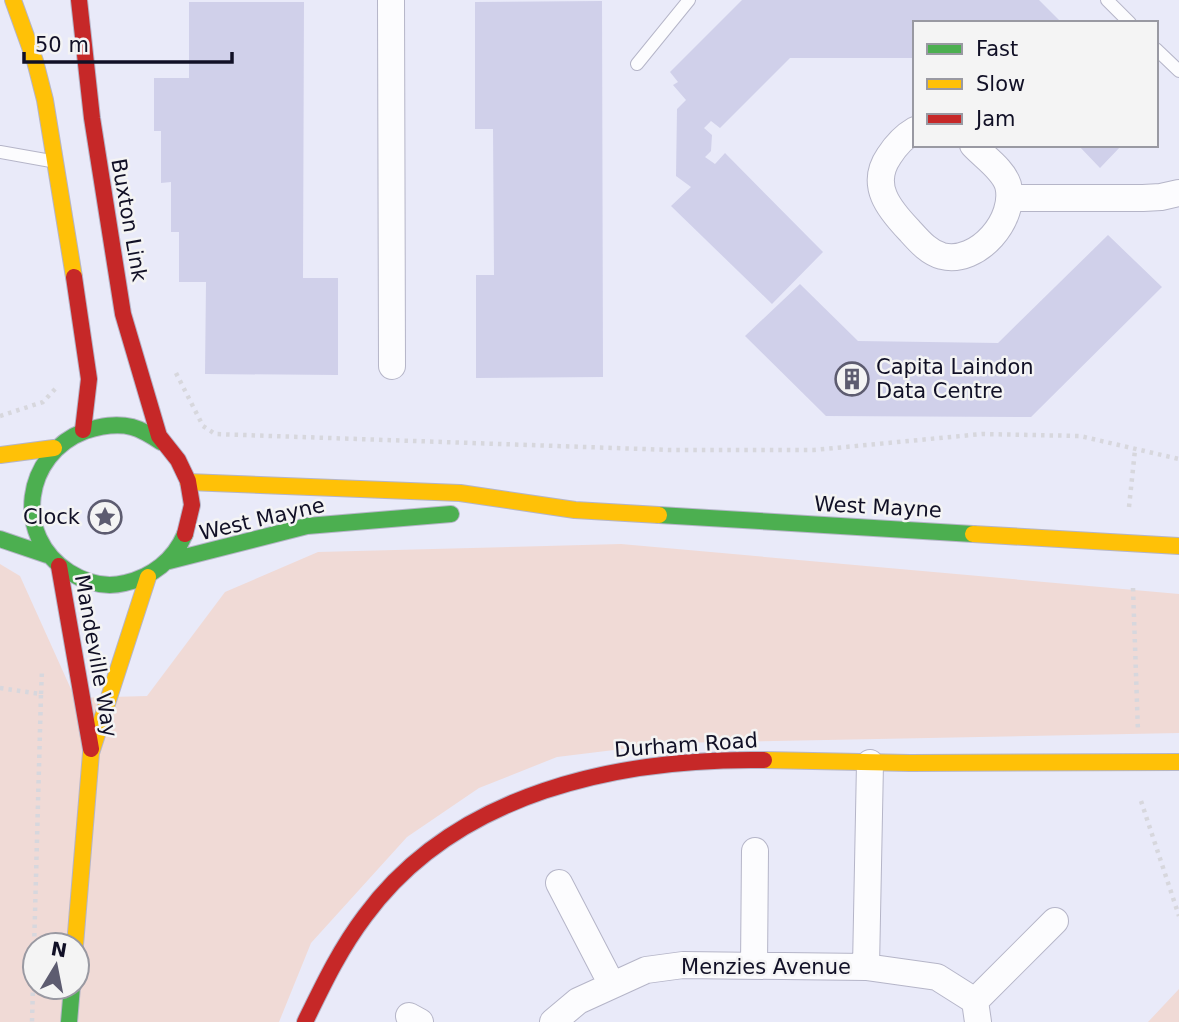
<svg xmlns="http://www.w3.org/2000/svg" width="1179" height="1022" font-family="'DejaVu Sans',sans-serif">
<style>
.green{fill:#f0dad6;fill-rule:evenodd}
.building{fill:#d0d0ea}
.lines{fill:none;stroke-linecap:round;stroke-linejoin:round}
.lane-casing{stroke:#b5b5c8;stroke-width:14}
.street-casing{stroke:#b5b5c8;stroke-width:28}
.fast-casing{stroke:#b5b5c8;stroke-width:18}
.slow-casing{stroke:#b5b5c8;stroke-width:18}
.jam-casing{stroke:#b5b5c8;stroke-width:18}
.path{stroke:#d7d7dd;stroke-width:4.5;stroke-dasharray:3.5 5;stroke-linecap:butt}
.lane{stroke:#fcfcfe;stroke-width:12}
.street{stroke:#fcfcfe;stroke-width:26}
.fast{stroke:#4caf50;stroke-width:16}
.slow{stroke:#ffc107;stroke-width:16}
.jam{stroke:#c62828;stroke-width:16}
.labels{text-anchor:middle;dominant-baseline:central;stroke-width:5;stroke-linejoin:round;paint-order:stroke}
.street-label{font-size:21px;fill:#111026;stroke:#f4f4f4}
.poi-label{font-size:21px;fill:#111026;stroke:#f4f4f4;text-anchor:start}
</style>
<rect width="100%" height="100%" fill="#e9eaf9"/>
<!-- green -->
<path class="green" d="M621 544 1179 594V733L671 743 557 757 479 788 407 837 311 943 279 1022H0V564L20 576 75 698 147 696 225 592 318 552ZM35 945H77V987H35Z
M1179 989V1022H1148Z"/>
<!-- building -->
<path class="building" d="M742 0H1039L1062 23H915V58H790L720 128 711 121 704 128 712 135 711 151 705 157 715 164 725 153 823 252 772 304 671 206 691 187 676 176 677 109 686 100 673 85 678 82 670 72Z
M602 1 603 377 476 378V275H494L493 129H475V2Z
M189 2H304L303 278H338V375L205 374 206 282H179V232H171V182L161 183V131H154V78H189Z
M1078 145H1122L1100 168Z
M1108 235 1162 287 1031 417 826 416 745 336 800 284 858 341 998 343Z"/>
<g class="lines">
<defs>
<path id="lane" d="M1107 0 1130 23
M1156 49 1179 71
M637 64 689 0
M0 152 51 161"/>
<path id="street" d="M391 0 392 366
M915 130C903 137 896 145 889 156 869 185 889 209 909 230 919 241 928 252 942 256 978 265 1017 219 1008 185 1003 169 984 157 973 145
M1010 198H1143L1161 197 1179 193
M870 763 866 967 937 977 975 1001 978 1022
M559 883 612 985
M754 966 755 851
M975 1001 1055 921
M409 1016 420 1022
M553 1022 578 1001 646 970 683 965 866 967"/>
<path id="fast" d="M161 442C152 436 143 430 132 427 116 423 101 426 85 431 24 454 12 536 69 572 85 582 105 588 125 583 152 577 174 560 185 534
M659 515 973 534
M0 539 47 555
M169 561 307 526 451 514
M69 1022 72 987"/>
<path id="slow" d="M13 0 35 61 45 100 74 277
M0 455 54 448
M188 482 460 493 575 510 659 515
M973 534 1179 546
M764 760 910 763 1179 762
M75 945 91 753 148 577"/>
<path id="jam" d="M79 0 92 118 123 314 159 436 178 460 188 481 192 505 185 534
M74 277 89 379 83 430
M59 566 91 749
M305 1022C323 985 340 949 365 916 456 792 619 758 764 760"/>
</defs>
<!-- lane casing -->
<use href="#lane" class="lane-casing"/>
<!-- street casing -->
<use href="#street" class="street-casing"/>
<!-- fast casing -->
<use href="#fast" class="fast-casing"/>
<!-- slow casing -->
<use href="#slow" class="slow-casing"/>
<!-- jam casing -->
<use href="#jam" class="jam-casing"/>
<!-- path -->
<path class="path" d="M176 373 203 426 215 434 671 450H814L982 434 1080 436 1179 459
M0 416 43 402 56 388
M1129 507 1135 450
M1133 588 1138 732
M0 688 41 694 32 1022
M41 694 42 670
M1141 801 1179 916"/>
<!-- lane -->
<use href="#lane" class="lane"/>
<!-- street -->
<use href="#street" class="street"/>
<!-- fast -->
<use href="#fast" class="fast"/>
<!-- slow -->
<use href="#slow" class="slow"/>
<!-- jam -->
<use href="#jam" class="jam"/>
</g>
<!-- icons -->
<defs>
<symbol id="building-ring" viewBox="-11 -11 22 22"><circle r="9.5" fill="#f4f4f4" stroke="#5d5c70" stroke-width="1.5"/><path d="M-4-6H4V6H1V3H-1V6H-4ZM-2.5-4.3h1.7v1.8h-1.7ZM.8-4.3h1.7v1.8H.8ZM-2.5-1h1.7V.8h-1.7ZM.8-1h1.7V.8H.8Z" fill="#5d5c70"/></symbol>
<symbol id="sight-ring" viewBox="-11 -11 22 22"><circle r="9.5" fill="#f4f4f4" stroke="#5d5c70" stroke-width="1.5"/><path d="M0-6L1.8-2.2L6-1.7L2.9 1.2L3.7 5.4L0 3.3L-3.7 5.4L-2.9 1.2L-6-1.7L-1.8-2.2Z" fill="#5d5c70"/></symbol>
</defs>
<g fill-rule="evenodd">
<use href="#building-ring" x="833" y="360" width="38" height="38"/>
<use href="#sight-ring" x="86" y="498" width="38" height="38"/>
</g>
<g class="labels">
<!-- street labels -->
<g class="street-label">
<text transform="translate(129 220) rotate(80)">Buxton Link</text>
<text transform="translate(878 507) rotate(3)">West Mayne</text>
<text transform="translate(262 519) rotate(-13)">West Mayne</text>
<text transform="translate(96 656) rotate(80)">Mandeville Way</text>
<text transform="translate(686 745) rotate(-4)">Durham Road</text>
<text x="766" y="967">Menzies Avenue</text>
</g>
<!-- poi labels -->
<g class="poi-label">
<text x="876" y="367">Capita Laindon<tspan x="876" dy="24">Data Centre</tspan></text>
<text x="80" y="517" text-anchor="end">Clock</text>
</g>
</g>
<!-- legend -->
<rect x="913" y="21" width="245" height="126" fill="#f4f4f4" stroke="#9999a2" stroke-width="2"/>
<rect x="927" y="44" width="35" height="10" fill="#4caf50" stroke="#9999a2" stroke-width="2"/>
<text x="976" y="56" font-size="21" fill="#111026">Fast</text>
<rect x="927" y="79" width="35" height="10" fill="#ffc107" stroke="#9999a2" stroke-width="2"/>
<text x="976" y="91" font-size="21" fill="#111026">Slow</text>
<rect x="927" y="114" width="35" height="10" fill="#c62828" stroke="#9999a2" stroke-width="2"/>
<text x="976" y="126" font-size="21" fill="#111026">Jam</text>
<!-- north arrow -->
<g transform="translate(56 966) rotate(10)"><circle r="33" fill="#f4f4f4" stroke="#9999a2" stroke-width="2"/>
<path d="M0-5L12 26L0 18L-12 26Z" fill="#5d5c70"/>
<text y="-10" font-size="19" font-weight="bold" text-anchor="middle" fill="#111026">N</text>
</g>
<!-- scale -->
<path d="M24 52v10h208v-10" fill="none" stroke="#111026" stroke-width="3.5"/>
<text x="35" y="52" font-size="21" fill="#111026" stroke="#f4f4f4" stroke-width="5" paint-order="stroke">50 m</text>
</svg>
